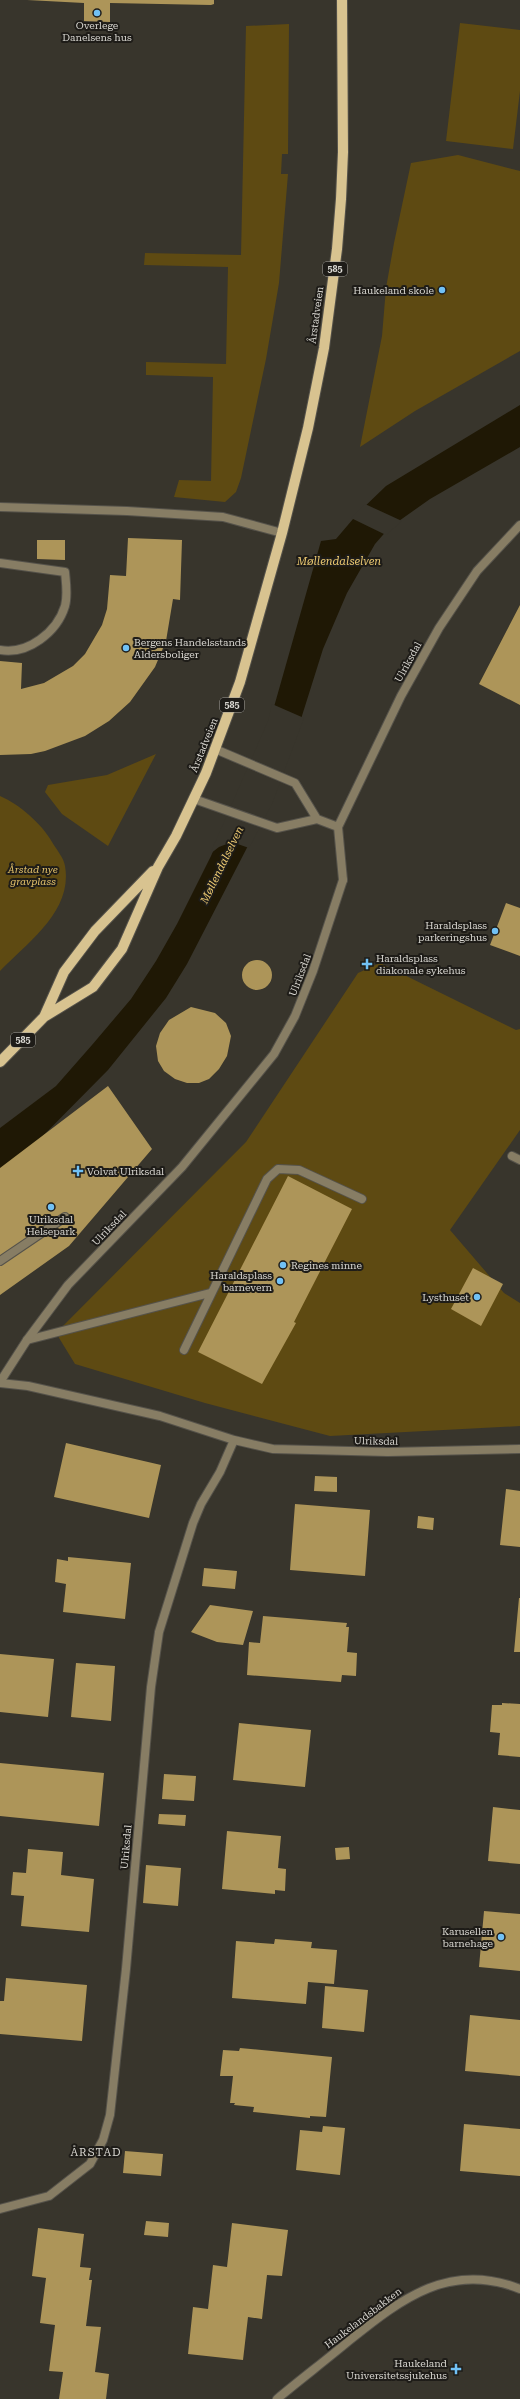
<svg xmlns="http://www.w3.org/2000/svg" width="520" height="2399" font-family="'Roboto Serif',serif">
<style>
.green{fill:#5e4a12}
.water{fill:#1f1805}
.pier{fill:#38352c}
.building{fill:#ad9559}
.lines{fill:none;stroke-linecap:round;stroke-linejoin:round}
.service-casing{stroke:#55524a;stroke-width:10}
.minor-casing{stroke:#55524a;stroke-width:10}
.primary-casing{stroke:#55524a;stroke-width:12}
.service{stroke:#877d64;stroke-width:8}
.minor{stroke:#877d64;stroke-width:8}
.primary{stroke:#d8c390;stroke-width:10}
.poi-dot{fill:#71c1f5;stroke:#1e1c18;stroke-width:1.5}
.labels{text-anchor:middle;dominant-baseline:central;stroke-width:4;stroke-linejoin:round;paint-order:stroke}
.shield{fill:#1e1c18;stroke:#a19f9a;stroke-width:1}
.shield-label{font-size:9px;font-weight:bold;fill:#d9d7d1}
.poi-label{font-size:10px;fill:#d9d7d1;stroke:#1e1c18;text-anchor:end}
.street-label{font-size:10px;fill:#d9d7d1;stroke:#1e1c18}
.park-label{font-size:10px;font-style:italic;fill:#e5c36b;stroke:#1e1c18}
.water-label{font-size:11px;font-style:italic;fill:#ecc971;stroke:#1e1c18}
.neighbourhood-label{font-size:11px;letter-spacing:1px;fill:#d9d7d1;stroke:#1e1c18}
</style>
<rect width="100%" height="100%" fill="#38352c"/>
<!-- green -->
<path class="green" d="M460 23 520 30V91L513 149 446 141Z
M289 24 288 154H282L281 174H288L279 283 266 359 241 478 236 492 225 502 174 497 179 480 211 481 213 377 146 375V362L226 364 228 267 144 265 145 253 241 255 246 26Z
M458 155 520 171V351L415 411 360 447 382 336 386 288 394 243 411 163Z
M156 754 108 846 62 814 45 792 48 785 107 775Z
M0 796C19 804 42 824 52 842 56 849 64 858 65 866 73 911 28 942 0 971Z
M380 963 516 1030 520 1029V1130L450 1230 504 1293 520 1303V1426L330 1436 205 1403 75 1364 56 1333 246 1142 358 973Z"/>
<!-- water -->
<path class="water" d="M520 405V447L430 499 389 528 375 544 347 593 323 649 295 738 270 803 187 964 166 998 108 1070 21 1158 0 1173V1128L56 1086 92 1045 131 999 156 961 177 924 211 856 270 721 321 541 336 539 359 512 386 486Z"/>
<!-- pier -->
<path class="pier" d="M365 504 402 521 386 535 351 518Z
M272 704 304 718 272 804 249 848 232 842 219 847 210 854 268 721Z"/>
<!-- building -->
<path class="building" d="M27 0H214V4L211 5 110 3V22L84 21V3Z
M128 538 182 540 180 600 173 599 166 641 155 667 130 702 109 721 85 736 45 751 31 754 0 755V661L22 663 21 689 44 683 73 666 85 654 102 625 107 609 110 575 126 576Z
M37 540H65V560L37 559Z
M520 605V705L479 684Z
M506 903 520 908V956L490 945Z
M242 975a15 15 0 1 1 30 0a15 15 0 1 1-30 0Z
M191 1007 215 1013 226 1023 231 1036 227 1056 219 1069 209 1079 199 1083H187L175 1079 164 1071 158 1061 156 1046 160 1033 169 1020Z
M108 1086 152 1149 69 1246 0 1295V1168Z
M288 1176 352 1209 294 1322 296 1323 262 1384 198 1352Z
M473 1268 503 1284 481 1326 451 1309Z
M66 1443 161 1465 149 1518 54 1497Z
M315 1476 337 1477V1492L314 1491Z
M506 1489 520 1491V1547L500 1545Z
M295 1504 370 1510 365 1576 290 1570Z
M418 1516 434 1518 433 1530 417 1528Z
M68 1557 131 1563 125 1619 63 1612 66 1584 55 1582 57 1559 68 1561Z
M204 1568 237 1571 235 1589 202 1586Z
M519 1598H520V1652H514Z
M210 1605 253 1611 243 1645 217 1642 191 1632Z
M263 1616 347 1623 346 1627H349L347 1652 357 1653 356 1676 342 1675 341 1682 247 1675 249 1642 260 1643Z
M0 1654 54 1659 48 1717 0 1712Z
M76 1663 115 1666 111 1721 71 1717Z
M502 1703 520 1704V1757L498 1755 500 1733 490 1732 492 1705H502Z
M239 1723 311 1730 305 1787 233 1780Z
M0 1763 104 1773 99 1826 0 1816Z
M164 1774 196 1776 194 1801 162 1799Z
M493 1807 520 1810V1864L488 1861Z
M159 1814 186 1815 185 1826 158 1824Z
M227 1831 281 1836 278 1868 286 1869 285 1891 275 1890V1894L222 1889Z
M349 1847 350 1859 336 1860 335 1848Z
M28 1849 63 1852 61 1875 94 1879 89 1932 21 1926 24 1896 11 1895 13 1872 26 1873Z
M146 1865 181 1868 178 1906 143 1903Z
M484 1911 520 1914V1971L479 1967Z
M275 1939 312 1942 311 1948 337 1950 334 1984 308 1982 306 2004 232 1998 236 1941 274 1944Z
M6 1978 87 1985 82 2041 0 2034V2001H4Z
M325 1986 368 1990 364 2032 322 2028Z
M470 2015 520 2020V2076L465 2071Z
M240 2048 332 2057 326 2117 310 2116V2118L253 2112 254 2107 234 2105 235 2103H230L233 2076H220L223 2050 239 2051Z
M464 2124 520 2129V2176L460 2171Z
M323 2126 345 2128 340 2175 296 2170 300 2130 322 2132Z
M125 2151 163 2154 161 2176 123 2173Z
M146 2221 169 2223 168 2237 144 2235Z
M232 2223 288 2230 282 2276 267 2275 262 2319 248 2317 243 2360 188 2354 193 2307 208 2309 213 2265 227 2267Z
M38 2228 84 2234 80 2267 91 2268 89 2280H92L86 2326 101 2327 95 2372 109 2374 106 2399H59L63 2372 49 2371 55 2325 40 2323 46 2278 32 2276Z"/>
<g class="lines">
<defs>
<path id="service" d="M0 563 65 572C66 583 68 595 65 606 57 632 28 655 0 650
M215 749 295 783 317 819
M194 799 277 828 317 819 338 827
M343 880 338 827 401 696 439 628 477 571 520 525
M512 1156 520 1160
M0 1261 65 1217
M27 1340 210 1293
M184 1350 267 1179 278 1169 299 1170 362 1199"/>
<path id="minor" d="M0 507 127 511 223 517 282 533
M0 1382 27 1340 68 1285 182 1167 274 1054 295 1016 313 971 343 880
M0 1383 28 1386 160 1416 234 1440 273 1449 388 1452 520 1449
M0 2209 49 2196 90 2164 103 2140 110 2115 126 1969 151 1687 159 1632 193 1523 201 1504 220 1472 234 1440
M277 2399C301 2379 326 2360 350 2340 402 2298 451 2261 520 2289"/>
<path id="primary" d="M44 1017 64 972 95 931 153 871
M0 1062 44 1017 93 987 122 949 158 867 176 836 206 773 240 682 282 533 308 428 324 348 337 249 341 199 343 152 342 0"/>
</defs>
<!-- service casing -->
<use href="#service" class="service-casing"/>
<!-- minor casing -->
<use href="#minor" class="minor-casing"/>
<!-- primary casing -->
<use href="#primary" class="primary-casing"/>
<!-- service -->
<use href="#service" class="service"/>
<!-- minor -->
<use href="#minor" class="minor"/>
<!-- primary -->
<use href="#primary" class="primary"/>
</g>
<!-- markers -->
<g class="poi-dot">
<circle cx="97" cy="13" r="4"/>
<circle cx="442" cy="290" r="4"/>
<circle cx="126" cy="648" r="4"/>
<circle cx="495" cy="931" r="4"/>
<path d="M365 958h4v4h4v4h-4v4h-4v-4h-4v-4h4z"/>
<path d="M76 1165h4v4h4v4h-4v4h-4v-4h-4v-4h4z"/>
<circle cx="51" cy="1207" r="4"/>
<circle cx="283" cy="1265" r="4"/>
<circle cx="280" cy="1281" r="4"/>
<circle cx="477" cy="1297" r="4"/>
<circle cx="501" cy="1937" r="4"/>
<path d="M454 2363h4v4h4v4h-4v4h-4v-4h-4v-4h4z"/>
</g>
<g class="labels">
<!-- shield labels -->
<g class="shield">
<rect x="323" y="262" width="24" height="14" rx="3"/>
<rect x="220" y="698" width="24" height="14" rx="3"/>
<rect x="11" y="1033" width="24" height="14" rx="3"/>
</g>
<g class="shield-label">
<text x="335" y="269">585</text>
<text x="232" y="705">585</text>
<text x="23" y="1040">585</text>
</g>
<!-- poi labels -->
<g class="poi-label">
<text x="97" y="25" text-anchor="middle">Overlege<tspan x="97" dy="12">Danelsens hus</tspan></text>
<text x="434" y="290">Haukeland skole</text>
<text x="134" y="642" text-anchor="start">Bergens Handelsstands<tspan x="134" dy="12">Aldersboliger</tspan></text>
<text x="487" y="925">Haraldsplass<tspan x="487" dy="12">parkeringshus</tspan></text>
<text x="376" y="958" text-anchor="start">Haraldsplass<tspan x="376" dy="12">diakonale sykehus</tspan></text>
<text x="87" y="1171" text-anchor="start">Volvat Ulriksdal</text>
<text x="51" y="1219" text-anchor="middle">Ulriksdal<tspan x="51" dy="12">Helsepark</tspan></text>
<text x="291" y="1265" text-anchor="start">Regines minne</text>
<text x="272" y="1275">Haraldsplass<tspan x="272" dy="12">barnevern</tspan></text>
<text x="469" y="1297">Lysthuset</text>
<text x="493" y="1931">Karusellen<tspan x="493" dy="12">barnehage</tspan></text>
<text x="447" y="2363">Haukeland<tspan x="447" dy="12">Universitetssjukehus</tspan></text>
</g>
<!-- street labels -->
<g class="street-label">
<text transform="translate(316 315) rotate(-82)">Årstadveien</text>
<text transform="translate(408 662) rotate(-61)">Ulriksdal</text>
<text transform="translate(204 745) rotate(-68)">Årstadveien</text>
<text transform="translate(300 975) rotate(-69)">Ulriksdal</text>
<text transform="translate(109 1228) rotate(-46)">Ulriksdal</text>
<text transform="translate(376 1441) rotate(1)">Ulriksdal</text>
<text transform="translate(126 1847) rotate(-85)">Ulriksdal</text>
<text transform="translate(363 2318) rotate(-37)">Haukelandsbakken</text>
</g>
<!-- park labels -->
<g class="park-label">
<text x="33" y="869">Årstad nye<tspan x="33" dy="12">gravplass</tspan></text>
</g>
<!-- water labels -->
<g class="water-label">
<text x="339" y="561">Møllendalselven</text>
<text transform="translate(222 865) rotate(-64)">Møllendalselven</text>
</g>
<!-- neighbourhood labels -->
<g class="neighbourhood-label">
<text x="96" y="2152">ÅRSTAD</text>
</g>
</g>
</svg>
